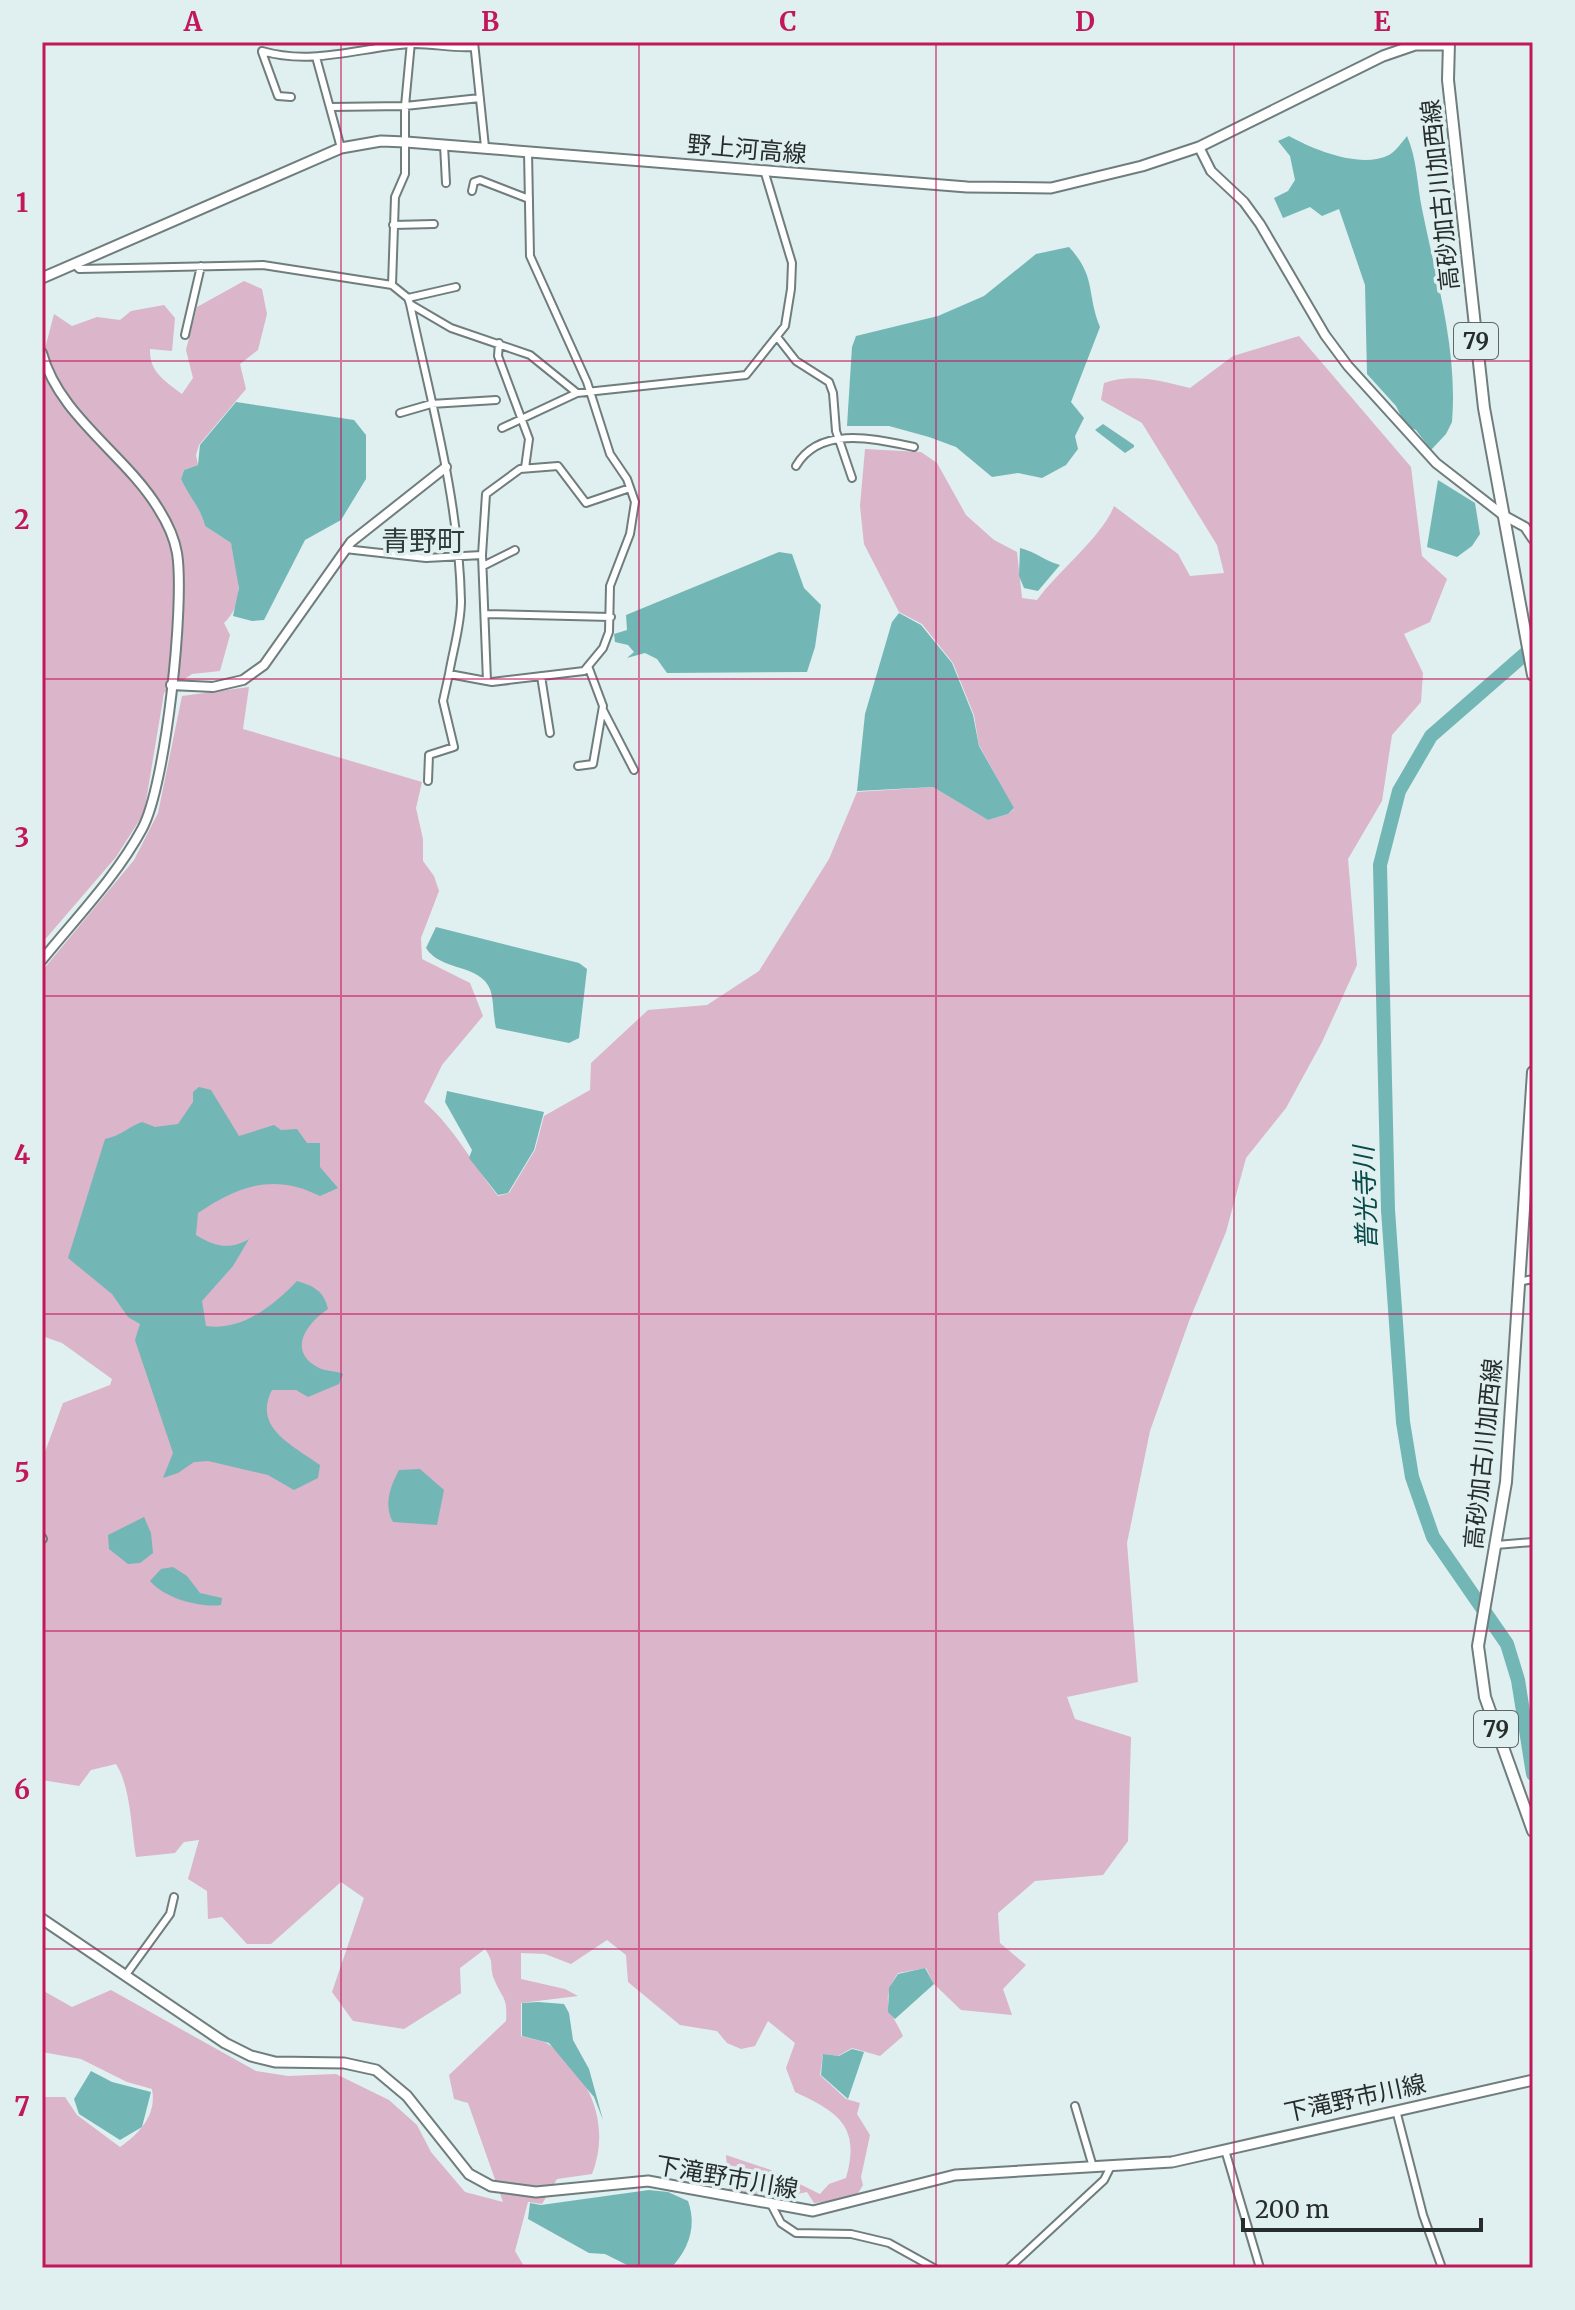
<svg xmlns="http://www.w3.org/2000/svg" width="1575" height="2310" font-family="Merriweather,'Noto Sans JP',serif">
<style>
.green{fill:#dbb5c9}
.water{fill:#72b6b5}
.lines{fill:none;stroke-linecap:round;stroke-linejoin:round}
.river{stroke:#72b6b5;stroke-width:14}
.minor-casing{stroke:#6f7d7d;stroke-width:10}
.tertiary-casing{stroke:#6f7d7d;stroke-width:12}
.secondary-casing{stroke:#6f7d7d;stroke-width:13}
.primary-casing{stroke:#6f7d7d;stroke-width:14}
.minor{stroke:#fff;stroke-width:6}
.tertiary{stroke:#fff;stroke-width:8}
.secondary{stroke:#fff;stroke-width:9}
.primary{stroke:#fff;stroke-width:10}
.grid{fill:none;stroke:#c2185b;stroke-width:2;stroke-opacity:0.55}
.labels{text-anchor:middle;dominant-baseline:central;stroke-width:7;stroke-linejoin:round;paint-order:stroke}
.shield{fill:#e0efef;stroke:#5e6767;stroke-width:2}
.shield-label{font-size:22px;font-weight:bold;fill:#272d2d}
.street-label{font-size:24px;fill:#272d2d;stroke:#e0efef}
.water-label{font-size:26px;font-style:italic;fill:#084949;stroke:#e0efef}
.quarter-label{font-size:28px;fill:#303c3c;stroke:#e0efef}
.neatline{fill:none;stroke:#c2185b;stroke-width:3}
.grid-label{font-size:26px;text-anchor:middle;font-weight:bold;fill:#c2185b}
</style>
<rect width="100%" height="100%" fill="#e0efef"/>
<!-- green -->
<path class="green" d="M244 281 262 289 267 314 258 350 240 364 246 389 199 445 196 455 198 465 184 470 181 479C190 498 199 504 205 526L231 543C238 570 247 602 224 623L230 635 220 671 192 674 164 693 144 813 116 857 42 943V360L54 314 72 326 97 317 120 320 131 311 164 305 175 318 172 351 150 349C149 372 165 381 182 394L193 378 186 350 197 307Z
M1299 336 1411 467 1422 556 1447 579 1430 622 1404 634 1423 673 1421 702 1392 735 1382 801 1348 859 1357 965 1322 1042 1286 1108 1246 1158 1226 1232 1189 1321 1150 1431 1127 1543 1138 1682 1067 1697 1075 1719 1131 1737 1128 1841 1103 1875 1035 1881 998 1913 1000 1943 1026 1965 1003 1989 1012 2015 961 2010 934 1984 926 1968 898 1973C879 2002 890 2009 903 2036L880 2056 852 2048 838 2056 823 2054 820 2075 846 2099 860 2103 857 2114 870 2135 861 2177 863 2185 855 2198 814 2203 807 2192 777 2198 729 2190 726 2155 771 2170 820 2194 829 2184 846 2178C861 2126 838 2112 795 2092L786 2068 795 2043 768 2021 755 2046 741 2049 727 2043 717 2031 680 2025 628 1982 626 1955 607 1940 571 1964 545 1954 521 1953V1979L565 1989 578 1996 521 2003V2036C530 2039 544 2040 551 2046 591 2077 611 2126 592 2174L557 2179 542 2204 528 2202 515 2251 525 2268H42V2097H65L77 2115 120 2147C140 2133 157 2115 152 2089L127 2082 81 2059 42 2052V1990L72 2007 111 1990 256 2071 288 2076 336 2074 389 2100 417 2125 431 2152 465 2192 503 2202 468 2103 454 2099 449 2075 506 2021C508 1996 502 1999 494 1979 489 1966 495 1963 485 1949L460 1968 461 1993 404 2029 353 2021 332 1992 364 1898 341 1882 271 1944H247L222 1917 208 1919 207 1891 188 1879 199 1840 184 1842 175 1853 136 1857C131 1829 131 1787 116 1764L91 1770 79 1786 42 1780V1460L63 1403 110 1385 112 1379 62 1343 42 1336V971L134 860 158 813 182 696 249 687 243 729 422 782 416 808 423 839V861L434 876 439 891 421 938 422 959 470 983 483 1016 442 1065 424 1102C454 1127 473 1165 498 1196L509 1193 535 1150 544 1116 590 1090 591 1063 648 1010 707 1005 759 971 829 859 857 792 933 787 988 820 1008 814 1014 809 979 745 974 715 953 663 922 624 899 612 864 544 860 506 865 449 921 452 937 463 966 515 994 540 1017 552 1022 598 1037 600C1059 570 1102 537 1114 506L1178 554 1190 576 1224 573 1217 545 1142 423 1101 400 1104 383C1134 373 1160 381 1190 388L1233 356Z"/>
<!-- water -->
<path class="water" d="M1289 136C1314 150 1361 169 1389 155 1396 151 1402 142 1407 136 1417 159 1417 184 1422 209 1436 279 1458 349 1452 422L1446 434 1431 450 1416 430 1406 426 1396 406 1367 374 1365 285 1339 209 1322 216 1310 207 1283 218 1274 198 1288 191 1295 180 1290 156 1278 141Z
M1069 247C1097 278 1086 292 1100 327L1071 402 1084 418 1075 436 1078 449 1066 465 1042 478 1018 473 992 477 956 447 929 437 889 426H847L852 347 856 336 938 316 984 296 1036 254Z
M236 402 354 420 366 435V479L341 520 305 540 264 620 252 621 233 616 239 588 231 543 205 526C200 506 189 497 181 479L184 470 198 465 200 445Z
M1103 424 1134 445V447L1125 453 1095 430Z
M1438 480 1475 503 1480 534 1472 546 1457 557 1427 547Z
M1020 548C1036 552 1045 561 1060 565L1038 591 1024 588 1019 576Z
M779 552 792 554 804 588 821 605 815 647 807 672 667 673 657 659 645 653 627 658 634 652 628 645 615 642 614 634 627 630 626 615Z
M899 613 921 625 952 663 973 715 979 746 1014 808 1008 814 988 820 933 787 857 791 865 714 892 622Z
M436 927 579 963 587 969 579 1038 569 1043 496 1028C493 1016 494 1000 490 989 480 964 440 971 426 948Z
M199 1087 211 1090 239 1136 274 1125 281 1130 297 1129 307 1143H320V1167L338 1188 320 1196C275 1173 239 1185 198 1213L196 1235C215 1247 230 1250 249 1239L233 1266 202 1301 206 1326C242 1331 273 1306 297 1281 314 1286 324 1291 328 1309 307 1323 286 1351 319 1368 327 1372 335 1370 343 1374L339 1384 308 1397 296 1390H272C252 1428 294 1446 320 1465L318 1478 294 1490 268 1475 208 1461 194 1462 178 1473 163 1478 173 1453 135 1340 140 1324 128 1317 112 1294 68 1258 105 1139C121 1136 128 1127 142 1122L155 1127 178 1124 193 1102V1092Z
M447 1091 544 1112 534 1150 508 1193 498 1195 469 1158 472 1150 445 1102Z
M420 1469 444 1490 437 1525 393 1522C383 1505 391 1485 399 1470Z
M144 1517 151 1533 153 1553 140 1563 128 1564 109 1549 108 1535Z
M173 1567 187 1576 200 1593 222 1598 221 1605C200 1608 164 1598 150 1581L161 1569Z
M925 1968 934 1984 895 2019 888 2012 889 1988 898 1974Z
M538 2002 564 2004 569 2013 573 2040 589 2069 603 2120 594 2097 549 2043 522 2036V2003Z
M852 2049 864 2052 848 2099 821 2075 823 2054 839 2056Z
M91 2071 112 2082 151 2092 142 2127 120 2140 79 2114 74 2099Z
M649 2190 668 2192 688 2201C697 2226 689 2249 671 2268H633L605 2254 589 2253 528 2219 530 2203 541 2205Z"/>
<g class="lines">
<!-- river -->
<path class="river" d="M1533 647 1431 736 1399 791 1380 865 1388 1210 1403 1422 1412 1477 1433 1537 1507 1644 1518 1680 1533 1774"/>
<defs>
<path id="minor" d="M411 42 405 106V174L395 197 392 285 408 298 410 304C431 402 459 500 461 601 461 625 453 650 449 674L492 682 584 671 603 648 609 632 610 586 630 534 635 502 627 479 610 454 587 382 530 256 528 151
M474 42 485 147
M262 51C313 66 361 47 411 44 432 43 453 49 474 47
M262 52 278 96 291 97
M316 57 341 148
M330 107 405 106 480 98
M444 145 446 183
M472 191 474 182 480 180 529 199
M393 225 434 224
M75 265 79 269 263 265 392 285
M408 298 456 287
M410 304 451 328 530 355 577 393 746 375 785 326 791 289 792 263 764 170
M185 335 201 266
M778 338 796 361 829 382 833 393 836 431 852 478
M499 343 498 356 529 439 525 468
M400 413 431 404 496 400
M502 428 577 393
M796 466C820 425 875 439 914 447
M345 549 426 558 482 555
M483 566 515 550
M485 614 611 617
M541 676 550 733
M487 681 482 555 486 494 520 469 558 466 586 503 630 488
M603 710 634 770
M578 766 593 764 603 706 588 666
M428 781 429 755 454 747 443 701 449 674
M1518 1282 1533 1279
M42 1537 43 1539
M1496 1545 1533 1542
M125 1976 170 1914 174 1897
M1075 2106 1093 2167
M1396 2110 1423 2215 1442 2268
M1225 2150 1260 2268
M772 2206 781 2223 796 2233 851 2234 889 2243 934 2268
M1009 2268 1104 2180 1110 2168"/>
<path id="tertiary" d="M1199 147 1211 171 1244 202 1260 224 1325 335 1348 366 1436 463 1503 515 1525 527 1533 539
M42 353C59 416 125 454 158 508 167 522 174 536 177 553 185 603 166 786 142 829 116 877 76 918 42 960
M171 685 213 687 243 680 264 665 351 542 446 467"/>
<path id="secondary" d="M42 278 341 148 381 141 406 142 967 187 1051 188 1142 166 1199 147 1383 56 1415 45H1448
M42 1919 225 2043 251 2056 275 2062 344 2063 376 2070 407 2096 469 2174 491 2186 536 2192 648 2181 813 2211 955 2175 1172 2162 1533 2080"/>
<path id="primary" d="M1449 42 1448 80 1484 408 1533 675
M1533 1072 1506 1482 1478 1646 1485 1697 1533 1831"/>
</defs>
<!-- minor casing -->
<use href="#minor" class="minor-casing"/>
<!-- tertiary casing -->
<use href="#tertiary" class="tertiary-casing"/>
<!-- secondary casing -->
<use href="#secondary" class="secondary-casing"/>
<!-- primary casing -->
<use href="#primary" class="primary-casing"/>
<!-- minor -->
<use href="#minor" class="minor"/>
<!-- tertiary -->
<use href="#tertiary" class="tertiary"/>
<!-- secondary -->
<use href="#secondary" class="secondary"/>
<!-- primary -->
<use href="#primary" class="primary"/>
</g>
<!-- grid -->
<path class="grid" d="M341 42V2268M639 42V2268M936 42V2268M1234 42V2268M42 361H1533M42 679H1533M42 996H1533M42 1314H1533M42 1631H1533M42 1949H1533"/>
<g class="labels">
<!-- shield labels -->
<g class="shield">
<rect x="1454" y="323" width="44" height="36" rx="6"/>
<rect x="1474" y="1711" width="44" height="36" rx="6"/>
</g>
<g class="shield-label">
<text x="1476" y="341">79</text>
<text x="1496" y="1729">79</text>
</g>
<!-- street labels -->
<g class="street-label">
<text transform="translate(747 149) rotate(5)">野上河高線</text>
<text transform="translate(1440 195) rotate(-96)">高砂加古川加西線</text>
<text transform="translate(1483 1454) rotate(-84)">高砂加古川加西線</text>
<text transform="translate(1355 2098) rotate(-12)">下滝野市川線</text>
<text transform="translate(727 2177) rotate(10)">下滝野市川線</text>
</g>
<!-- water labels -->
<g class="water-label">
<text transform="translate(1365 1198) rotate(-92)">普光寺川</text>
</g>
<!-- quarter labels -->
<g class="quarter-label">
<text x="423" y="541">青野町</text>
</g>
</g>
<!-- border -->
<rect width="1575" height="2310" fill="none" stroke="#e0efef" stroke-width="88"/>
<!-- scale -->
<path d="M1243 2218v12h238v-12" fill="none" stroke="#272d2d" stroke-width="4"/>
<text x="1255" y="2218" font-size="24" fill="#272d2d" stroke="#e0efef" stroke-width="6" paint-order="stroke">200 m</text>
<rect x="44" y="44" width="1487" height="2222" class="neatline"/>
<g class="grid-label">
<text x="193" y="31">A</text>
<text x="490" y="31">B</text>
<text x="788" y="31">C</text>
<text x="1085" y="31">D</text>
<text x="1382" y="31">E</text>
<text x="22" y="212">1</text>
<text x="22" y="529">2</text>
<text x="22" y="847">3</text>
<text x="22" y="1164">4</text>
<text x="22" y="1482">5</text>
<text x="22" y="1799">6</text>
<text x="22" y="2116">7</text>
</g>
</svg>
